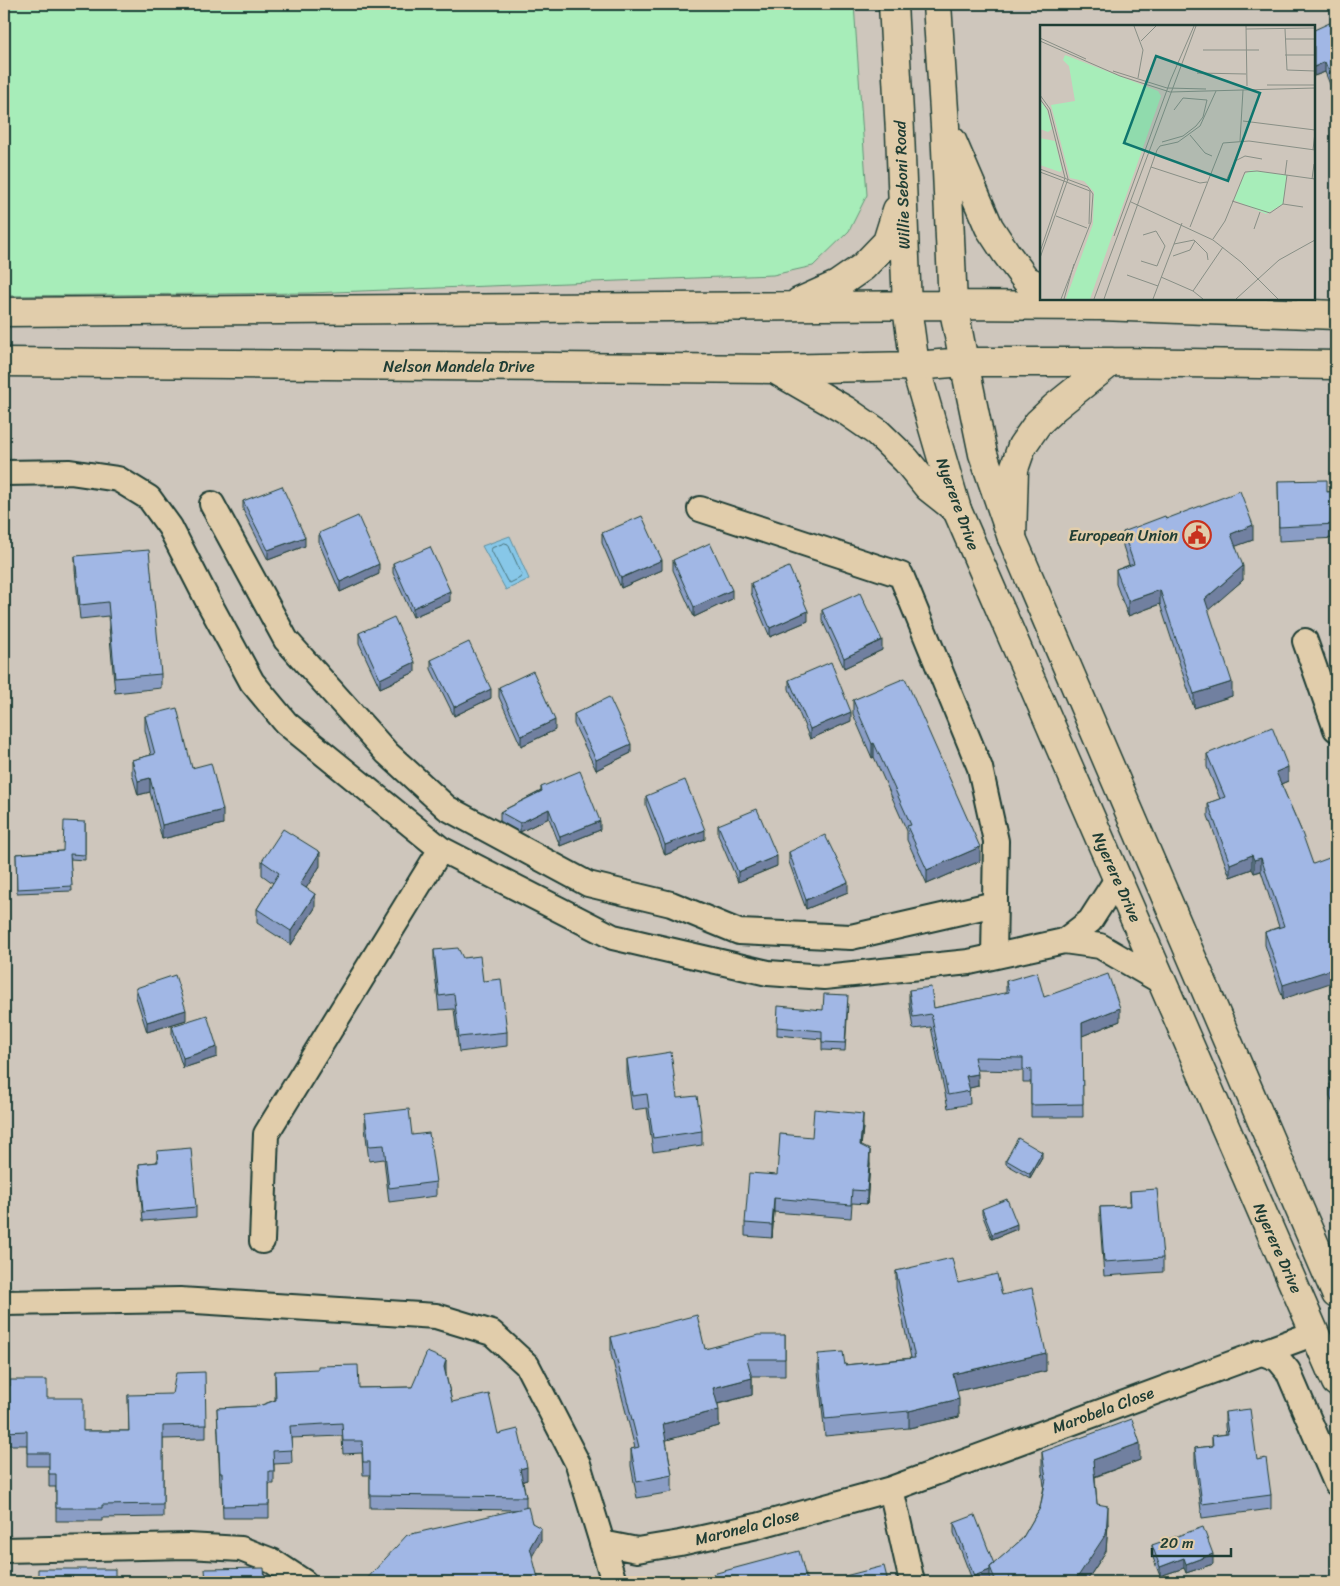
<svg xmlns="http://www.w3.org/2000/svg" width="1340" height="1586" font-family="Sriracha,sans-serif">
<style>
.green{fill:#a7edb9;stroke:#639576}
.water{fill:#87c7e8;stroke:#5d90a0}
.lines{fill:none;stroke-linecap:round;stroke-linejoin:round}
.shore{stroke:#49747c;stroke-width:1}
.street-casing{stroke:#1f3d34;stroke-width:28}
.secondary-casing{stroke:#1f3d34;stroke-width:31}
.primary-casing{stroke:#1f3d34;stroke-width:31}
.street{stroke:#e1cdab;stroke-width:24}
.secondary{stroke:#e1cdab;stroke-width:28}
.primary{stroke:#e1cdab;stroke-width:28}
.wall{fill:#8a9dc5;stroke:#1f3d34}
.shaded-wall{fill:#7180a0;stroke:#1f3d34}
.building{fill:#a1b7e5;stroke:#1f3d34}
.labels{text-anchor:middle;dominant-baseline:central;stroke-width:5;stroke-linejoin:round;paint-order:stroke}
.street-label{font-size:16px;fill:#1f3d34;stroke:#e1cdab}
.poi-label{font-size:16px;fill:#1f3d34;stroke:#e1cdab;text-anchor:end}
.inset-road{fill:none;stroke:#888f86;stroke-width:1}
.view{fill:#0f766e;fill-opacity:0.15;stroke:#0f766e;stroke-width:2.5}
.inset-edge{fill:none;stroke:#1f3d34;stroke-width:2.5}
</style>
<rect width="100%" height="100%" fill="#cec6bc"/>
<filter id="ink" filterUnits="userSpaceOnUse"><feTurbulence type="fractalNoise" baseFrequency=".02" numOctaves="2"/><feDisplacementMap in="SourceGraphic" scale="10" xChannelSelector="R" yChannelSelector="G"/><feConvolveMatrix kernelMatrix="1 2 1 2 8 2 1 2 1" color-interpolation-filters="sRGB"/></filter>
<g filter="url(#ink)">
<!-- green -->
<path class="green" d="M4 4H854L867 195 849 231 813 266 773 275 309 293 4 296Z"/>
<!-- water -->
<path class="water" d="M510 536 529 579 506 590 482 546Z"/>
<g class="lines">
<!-- shore -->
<path class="shore" d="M505 543 508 544 522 575 520 578 510 583 507 581 491 550 492 548Z"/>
<defs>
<path id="street" d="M4 473 70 472 118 479 149 498 170 527 208 601 252 682 286 723 441 849 613 937 768 973 824 977 969 962 1064 941 1100 946 1162 982
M212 504 286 640 387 753 447 808 588 884 671 904 739 932 851 937 995 904
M700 509 901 575 980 768 996 841 994 956
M1305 641 1336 729
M1064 941 1090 921 1117 879
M262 1241 266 1134 441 849
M4 1303 180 1300 436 1316 492 1333 527 1365 578 1464 614 1582
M1260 1352 1278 1359 1288 1371 1336 1483
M891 1489 912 1582
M602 1543 637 1550 680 1543 757 1526 891 1489 1315 1333
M4 1550 188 1546 241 1549 272 1561 304 1582"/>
<path id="secondary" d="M964 362 983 454 1012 538 1336 1294
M915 366 957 510 1336 1382"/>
<path id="primary" d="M893 4 900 132 907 307 915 366
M937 4 945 126 953 305 964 362
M952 141 989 227 1006 253 1026 280 1041 287
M799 302 837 285 863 267 887 242 897 210
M4 312 953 305 1101 306 1336 315
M4 362 773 369 915 366 964 362H1111L1336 365
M774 369 845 410 877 432 906 460 928 487 957 510
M1012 538 1014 469 1022 446 1038 423 1055 407 1111 362"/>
</defs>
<!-- street casing -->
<use href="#street" class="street-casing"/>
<!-- secondary casing -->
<use href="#secondary" class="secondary-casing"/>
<!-- primary casing -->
<use href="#primary" class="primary-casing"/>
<!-- street -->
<use href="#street" class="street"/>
<!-- secondary -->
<use href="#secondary" class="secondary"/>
<!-- primary -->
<use href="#primary" class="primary"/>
</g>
<!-- wall -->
<path class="wall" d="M1336 26V99L1325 72 1314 76V30Z
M1336 107V131L1331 119V109Z
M1278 481 1327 492 1336 491V538L1279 541Z
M243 501 305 546 268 560 243 510Z
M1166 519 1253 540 1235 546 1243 580 1208 609 1232 696 1194 708 1160 604 1128 616 1116 584V570L1129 565 1123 546V532Z
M319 533 379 574 340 592 319 543Z
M602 533 662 570 621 588 602 543Z
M75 556 161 674V688L115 693 108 616 80 619 75 570Z
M673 560 732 599 694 617 673 570Z
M393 563 450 601 413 617 393 573Z
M751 583 808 621 770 637 751 593Z
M822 610 882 650 844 668 822 620Z
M359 633 415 672 380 688 359 643Z
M431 660 491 698 454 716 431 669Z
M789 680 851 721 810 739 789 689Z
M499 687 555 730 521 746 499 697Z
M853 700 980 861 927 884 907 840V831L874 757 872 758 853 714Z
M574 714 631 753 596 770 574 724Z
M145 716 192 768 223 824 162 839 150 792 138 795 132 774V760L151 755 145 730Z
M1207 754 1288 781 1281 784 1301 830 1283 999 1265 945V932L1279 927 1261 871 1254 873 1252 869 1230 877 1208 816V803L1220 799 1207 767Z
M541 787 600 830 560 846 549 818 520 832 500 821V812L541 791Z
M646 796 705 839 665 855 646 805Z
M85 822V860L70 859 72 891 17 893 16 854 63 851Z
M718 825 777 866 738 882 718 835Z
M789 852 848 892 806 909 789 862Z
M262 861 320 866 306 888 315 908 291 945 257 923V909L273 883 262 875Z
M434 950 463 958 483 981 507 1032V1046L459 1052 454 1009 439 1010 434 964Z
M1006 981 1044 997 1120 1021 1082 1036 1083 1117H1031V1082H1023V1071L977 1070 978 1086 969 1088 970 1104 948 1108 931 1027 913 1029 909 1002V990L934 1008 1006 993Z
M136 988 186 1020 147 1032 136 997Z
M848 1003 845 1051 822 1050V1039L777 1035V1027L823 1010Z
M172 1026 217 1057 183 1068 172 1035Z
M627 1059 677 1098 702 1131V1145L653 1152 647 1108 632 1110 627 1073Z
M1336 1082V1111L1330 1096V1084Z
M365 1114 412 1135 436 1182V1196L389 1202 384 1159 369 1161 365 1128Z
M863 1127 861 1146 870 1164 867 1204 852 1203 851 1218 774 1212 772 1238 745 1236V1223L777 1175 812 1137Z
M157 1151 196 1207V1217L143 1221 139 1173V1164L157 1162Z
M1042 1157 1030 1178 1006 1164V1160Z
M1130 1191 1163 1258V1272L1104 1276 1100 1222V1207L1130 1206Z
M982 1209 1017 1229 992 1239 982 1214Z
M896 1271 958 1283 1002 1295 1046 1371 957 1391 959 1417 909 1428 825 1436 818 1371V1354L845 1365 911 1358 896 1288Z
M785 1335V1376H752V1395L718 1404 719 1426 666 1440 672 1475V1492L637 1498 631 1466V1449L635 1448 611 1354V1337L705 1349Z
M275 1371 359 1388 412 1387 446 1373V1375L452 1402 498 1434 527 1480 523 1481 526 1497V1508L532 1523 541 1541 517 1510 370 1508V1475H363L362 1453 343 1454 342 1436 291 1438 292 1463 274 1464V1484H269V1518H223L222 1486H220L217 1408 259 1406 275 1400Z
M4 1387 47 1398 83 1431H129L128 1395 206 1425V1438L163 1439V1517L102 1518V1521H56V1487H49V1466H27V1445H4Z
M1225 1412 1257 1460 1271 1495V1509L1202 1518 1195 1463V1448L1212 1446V1436L1226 1434 1225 1426Z
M1042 1452 1140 1460 1095 1477 1097 1504 1108 1524 1106 1551 1086 1582H990V1580L984 1582H973L954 1533V1523L994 1564 1022 1539 1040 1508 1044 1486 1042 1470Z
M1152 1545 1213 1564 1186 1573 1184 1568 1160 1576 1152 1555Z"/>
<!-- shaded-wall -->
<path class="shaded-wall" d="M1325 62V72L1314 76V67Z
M1253 525V540L1231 548V534Z
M305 537V546L268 560V550Z
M662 560V570L621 588V578Z
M379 564V574L340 592V582Z
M1243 566V580L1205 613V599Z
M732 590V599L694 617V607Z
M1160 590V604L1128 616V601Z
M450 591V601L413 617V608Z
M808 611V621L770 637V628Z
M882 640V650L844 668V658Z
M415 662V672L380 688V679Z
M1232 682V696L1194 708V694Z
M491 689V698L454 716V707Z
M851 712V721L810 739V729Z
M555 720V730L521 746V736Z
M874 743V757L872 758V744Z
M631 744V753L596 770V760Z
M1288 767V781L1276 786V772Z
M150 778V792L138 795V781Z
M549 809V818L520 832V823Z
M223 810V824L162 839V825Z
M600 821V830L560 846V837Z
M705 830V839L665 855V845Z
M980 847V861L927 884V870Z
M320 852V866L300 898V884Z
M1252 855V869L1230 877V864Z
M777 856V866L738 882V872Z
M1261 858V871L1254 873V860Z
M848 882V892L806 909V900Z
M315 894V908L291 945V931Z
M1336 961V981L1283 999V985Z
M1120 1008V1021L1082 1036V1023Z
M186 1010V1020L147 1032V1022Z
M217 1047V1057L183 1068V1058Z
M978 1074V1086L966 1089V1076Z
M863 1114V1127L860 1158V1145Z
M870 1150V1164L867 1204V1191Z
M1042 1152V1157L1030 1178V1174Z
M774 1198V1212L772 1238V1225Z
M1017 1224V1229L992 1239V1234Z
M1046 1353V1371L953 1392V1374Z
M446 1360V1373L444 1379V1367Z
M752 1378V1395L713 1405V1388Z
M959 1399V1417L909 1428V1411Z
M719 1410V1426L663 1441V1424Z
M1140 1443V1460L1093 1477V1460Z
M527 1467V1480L520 1482V1469Z
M1108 1506V1524L1106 1551 1086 1582H1072Z
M541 1528V1541L530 1560V1547Z
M1213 1554V1564L1186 1573V1564Z
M1184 1558V1568L1160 1576V1567Z
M990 1570V1580L984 1582H974V1576Z"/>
<!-- building -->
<path class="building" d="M1334 21 1336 26V90L1325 62 1314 67V30Z
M1336 107V121L1331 109Z
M1327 480V492L1336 491V524L1279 527 1278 481Z
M282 486 305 537 268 550 243 501Z
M1240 491 1253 525 1231 534 1243 566 1205 599 1232 682 1194 694 1160 590 1128 601 1116 570 1134 564 1123 532 1165 516 1166 519Z
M358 516 379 564 340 582 319 533Z
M642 516 662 560 621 578 602 533Z
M710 543 732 590 694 607 673 560Z
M430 547 450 591 413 608 393 563Z
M149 550 161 674 115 678 108 602 80 605 75 556Z
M789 567 808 611 770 628 751 583Z
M860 593 882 640 844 658 822 610Z
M394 617 415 662 380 679 359 633Z
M469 642 491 689 454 707 431 660Z
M831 662 851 712 810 729 789 680Z
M533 671 555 720 521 736 499 687Z
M905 678 980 847 927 870 907 826 911 825 874 743 872 744 853 700Z
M609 697 631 744 596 760 574 714Z
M177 708 192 768 211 763 223 810 162 825 150 778 138 781 132 760 155 754 145 716Z
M1272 727 1288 767 1276 772 1301 830 1313 864 1329 858 1336 878V961H1334L1336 968 1283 985 1265 932 1284 926 1261 858 1254 860 1252 855 1230 864 1208 803 1225 797 1207 754Z
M580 771 600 821 560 837 549 809 520 823 500 812 542 791 541 787Z
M685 780 705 830 665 845 646 796Z
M757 809 777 856 738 872 718 825Z
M64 821 85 822V855L70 854 72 886 17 889 16 854 63 851Z
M283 829 320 852 300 884 315 894 291 931 257 909 279 873 262 861Z
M825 835 848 882 806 900 789 852Z
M458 948 463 958 480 956 483 981 501 979 507 1032 459 1037 454 994 439 996 434 950Z
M1037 972 1044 997 1108 974 1120 1008 1082 1023 1083 1104 1031 1105V1069L1023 1070V1058L974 1057 978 1074 966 1076 970 1091 948 1095 931 1014 913 1017 909 990 931 987 934 1008 1009 992 1006 981Z
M175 975 186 1010 147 1022 136 988Z
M824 994 848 995 845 1043 822 1042V1031L777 1027 778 1006 823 1010Z
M207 1015 217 1047 183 1058 172 1026Z
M671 1052 677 1098 697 1096 702 1131 653 1138 647 1094 632 1096 627 1059Z
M1336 1082V1099L1330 1084Z
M409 1109 412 1135 429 1133 436 1182 389 1188 384 1145 369 1146 365 1114Z
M814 1109 863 1114 860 1145 870 1150 867 1191 852 1190 851 1205 774 1198 772 1225 745 1223 749 1173 777 1175 780 1134 812 1137Z
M1018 1138 1042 1152 1030 1174 1006 1160Z
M191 1148 196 1207 143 1212 139 1164 158 1162 157 1151Z
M1157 1189 1163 1258 1104 1262 1100 1207 1131 1206 1130 1191Z
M1007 1199 1017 1224 992 1234 982 1209Z
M952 1258 958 1283 997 1274 1002 1295 1032 1288 1046 1353 953 1374 959 1399 909 1411 825 1419 818 1354 843 1352 845 1365 915 1358 896 1271Z
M697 1315 705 1349 758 1335H785V1359H747L752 1378 713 1388 719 1410 663 1424 672 1475 637 1482 631 1449 639 1447 611 1337Z
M427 1352 446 1360 444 1367 452 1402 489 1394 498 1434 518 1429 527 1467 520 1469 526 1497 370 1495V1462H363L362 1441H343L342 1423 290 1426 292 1450 273 1451 274 1471H269V1505L223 1506 222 1473H220L217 1408 259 1406 276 1400 275 1371 318 1369V1366L358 1365 359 1388 412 1387Z
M205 1372 206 1425 163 1426V1504L102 1505V1508H56V1474H49V1453H27V1431L4 1432V1387L10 1386V1380H47V1398H83V1431H129L128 1395 172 1394 176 1373Z
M1250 1409 1257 1460 1266 1458 1271 1495 1202 1504 1195 1448 1213 1446 1212 1436 1228 1434 1225 1412Z
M1132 1419 1140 1443 1093 1460 1097 1504 1108 1506 1106 1534 1079 1575 1072 1582H996L990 1567 1022 1539 1040 1508 1046 1479 1042 1452Z
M528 1507 532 1523 541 1528 530 1547 539 1582H364L407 1535Z
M975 1515 994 1564 990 1567V1570L974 1576 954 1523Z
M1203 1527 1213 1554 1186 1564 1184 1558 1160 1567 1152 1545Z
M799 1551 807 1582H715L713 1574Z
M884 1566 888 1582H847L845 1576Z
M264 1568 265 1582H206L205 1569Z
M38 1569H115V1582H38Z"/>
</g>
<!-- icons -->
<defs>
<symbol id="civic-ring" viewBox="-11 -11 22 22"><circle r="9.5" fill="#e1cdab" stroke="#c8321e" stroke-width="1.5"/><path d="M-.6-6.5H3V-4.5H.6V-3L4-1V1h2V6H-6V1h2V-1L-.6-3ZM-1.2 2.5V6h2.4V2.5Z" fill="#c8321e"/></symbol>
</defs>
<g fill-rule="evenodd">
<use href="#civic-ring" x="1181" y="519" width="32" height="32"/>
</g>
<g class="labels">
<!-- street labels -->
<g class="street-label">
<text transform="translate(902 185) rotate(-92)">Willie Seboni Road</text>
<text x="459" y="366">Nelson Mandela Drive</text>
<text transform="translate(958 504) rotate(70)">Nyerere Drive</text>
<text transform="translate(1117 877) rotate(66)">Nyerere Drive</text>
<text transform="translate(1278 1248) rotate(66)">Nyerere Drive</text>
<text transform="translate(1103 1410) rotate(-20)">Marobela Close</text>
<text transform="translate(747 1527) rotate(-14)">Maronela Close</text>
</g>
<!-- poi labels -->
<g class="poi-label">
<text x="1178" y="535">European Union</text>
</g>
</g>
<!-- overview -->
<g transform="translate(1040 25)">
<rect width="275" height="275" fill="#cec6bc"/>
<path d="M25 30 118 66 121 71 50 274H26L53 199 54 167 44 156 30 153 11 80 35 76 29 41 23 35ZM0 75 7 85 12 104 8 107 0 104ZM0 113 15 116 22 145 20 147 0 140ZM211 145 247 150 243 179 226 189 194 175 204 150Z" fill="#a7edb9"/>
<path class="inset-road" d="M94 1 103 25 98 53M206 1 207 61M206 4 275 3M245 4 247 45 275 46M0 13 46 34M245 14H275M0 16 80 51 130 67 275 63M101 16 116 1M163 25H219M245 30H275M73 46 127 63 166 64M157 48 206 49M227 60H275M0 70 10 84 28 154 0 233M0 74 8 85 25 153 0 227M134 85 143 73 167 75M203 96 275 105M150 110 165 128 172 131M200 116 203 65M122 117 143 111 156 101 163 92 167 75M273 125 275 107M111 142 160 158 167 157M0 144 48 162 53 169 51 197 21 274M0 147 50 166 49 199M245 150 247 135M272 154 274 139M186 156 195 136 205 131 222 134M192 176 230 188 243 179 247 150M91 177 173 215 201 237 238 274M243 179 263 182M16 191 47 203M150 202 183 118 209 116 275 125M214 204 220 187M74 211 131 54 154 1M173 214 185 196 205 147 217 146 275 154M134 219 154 215 167 228 168 235M133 231 150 225 155 216M101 236 117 241 125 221 116 206 103 210M87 250 118 261M121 252 153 266 163 274M153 266 183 222M24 274 34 239M54 274 156 1M64 274 117 125 120 121 138 117 160 101 176 66M113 274 142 198M196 274 239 235 275 215"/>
<path class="view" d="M116 31 220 68 188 156 84 118Z"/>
<rect width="275" height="275" class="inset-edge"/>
</g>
<!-- margin -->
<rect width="1340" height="1586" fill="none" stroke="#e1cdab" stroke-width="20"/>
<rect x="10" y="10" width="1320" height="1566" fill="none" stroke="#1f3d34" stroke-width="2" filter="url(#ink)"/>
<!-- scale -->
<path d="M1152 1548v8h79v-8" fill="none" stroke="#1f3d34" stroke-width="2.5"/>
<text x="1160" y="1548" font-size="15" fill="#1f3d34" stroke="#e1cdab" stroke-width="4" paint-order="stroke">20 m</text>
</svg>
